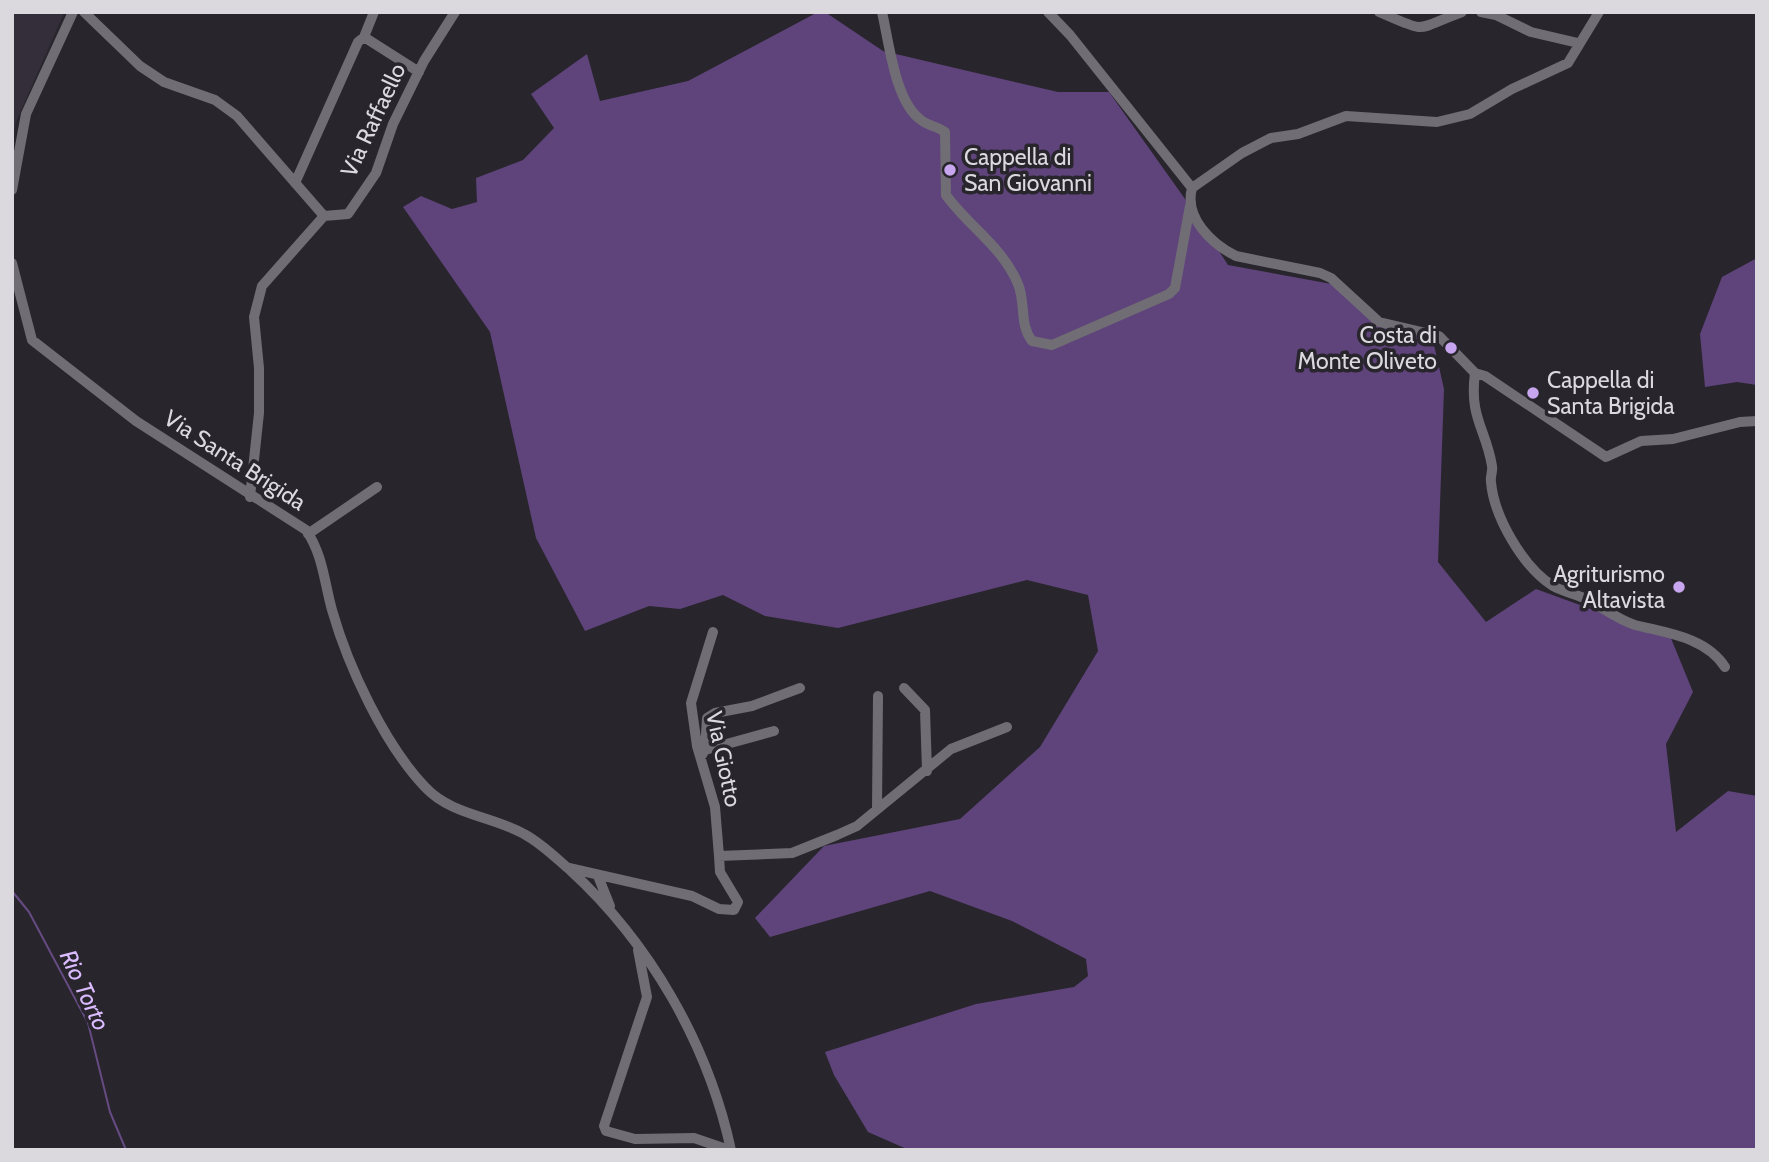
<svg xmlns="http://www.w3.org/2000/svg" width="1769" height="1162" font-family="Cabin,sans-serif">
<style>
.built{fill:#332e3a}
.forest{fill:#5f447b}
.lines{fill:none;stroke-linecap:round;stroke-linejoin:round}
.stream{stroke:#664b83;stroke-width:2}
.minor{stroke:#706d74;stroke-width:10}
.poi-dot{fill:#c7a6ef;stroke:#28252c;stroke-width:2.5}
.labels{text-anchor:middle;dominant-baseline:central;stroke-width:7;stroke-linejoin:round;paint-order:stroke}
.street-label{font-size:23px;fill:#dbd9de;stroke:#28252c}
.poi-label{font-size:23px;fill:#dbd9de;stroke:#28252c;text-anchor:start}
.water-label{font-size:24px;font-style:italic;fill:#d9bbfe;stroke:#28252c}
</style>
<rect width="100%" height="100%" fill="#28252c"/>
<!-- built -->
<path class="built" d="M12 12 64 13 16 122 12 142Z"/>
<!-- forest -->
<path class="forest" d="M818 12H825L883 51 1058 92H1109L1190 206 1228 265 1337 285 1381 320 1409 331 1434 345 1444 389 1438 562 1486 622 1536 589 1632 624 1668 631 1693 692 1666 744 1676 832 1728 791 1757 796V1150H909L868 1132 834 1075 825 1052 976 1004 1074 987 1088 976 1086 959 1012 921 930 891 770 937 755 918 824 846 960 819 1040 747 1098 651 1088 595 1027 580 838 628 765 616 723 595 680 609 649 606 585 631 536 538 490 332 403 207 421 196 452 209 477 202 476 178 523 160 554 128 531 94 587 54 600 101 688 81Z
M1757 258V385L1737 382 1705 387 1700 334 1722 277Z"/>
<g class="lines">
<!-- stream -->
<path class="stream" d="M12 891 29 912 88 1023 110 1112 126 1150"/>
<!-- minor -->
<path class="minor" d="M84 12 140 66 164 82 215 100 237 116 324 216
M882 12C889 42 895 102 921 120 928 126 937 126 945 132L946 195C969 227 1002 246 1018 284 1026 303 1019 324 1032 341L1052 345 1169 294 1175 288 1190 206
M1048 12 1070 35 1192 188
M1379 12C1430 34 1413 30 1462 12
M1481 12 1496 15 1531 32 1578 43
M364 37 374 12
M295 183 358 42 364 37 419 72
M1192 188C1184 218 1212 244 1236 256L1320 273 1331 278 1379 322 1439 336 1475 373 1485 376 1606 457 1641 441 1673 439 1740 422 1757 421
M1192 188 1242 153 1271 138 1298 134 1346 116 1437 122 1470 114 1512 89 1568 63 1599 12
M12 190 26 114 73 12
M12 263 32 340 136 421 306 530C323 555 324 581 332 610 348 666 384 744 425 787 451 815 492 816 524 834 541 843 556 858 570 870 650 943 708 1044 731 1150
M1475 373C1469 418 1486 429 1492 466 1493 472 1490 476 1491 482 1494 517 1523 567 1553 586 1563 592 1577 594 1588 600 1603 608 1619 620 1635 625 1666 633 1706 637 1725 667
M250 497 259 413V368L254 317 262 286 324 216 348 214 376 173 393 124 424 61 455 12
M308 534 377 487
M713 632 691 703 697 746 715 807 719 856
M904 688 925 710 927 771
M705 750 707 718 715 713 752 706 800 688
M702 755 705 750 774 731
M877 809 878 696
M569 868 692 896 719 909 734 910 738 902 720 872 719 856 792 853 837 835 857 826 951 749 1007 727
M598 876 610 906
M638 950 647 997 604 1126 606 1131 635 1139 694 1138 729 1150"/>
</g>
<!-- markers -->
<g class="poi-dot">
<circle cx="950" cy="170" r="7"/>
<circle cx="1451" cy="348" r="7"/>
<circle cx="1533" cy="393" r="7"/>
<circle cx="1679" cy="587" r="7"/>
</g>
<g class="labels">
<!-- street labels -->
<g class="street-label">
<text transform="translate(373 120) rotate(-65)">Via Raffaello</text>
<text transform="translate(235 460) rotate(33)">Via Santa Brigida</text>
<text transform="translate(724 759) rotate(78)">Via Giotto</text>
</g>
<!-- poi labels -->
<g class="poi-label">
<text x="964" y="157">Cappella di<tspan x="964" dy="26">San Giovanni</tspan></text>
<text x="1437" y="335" text-anchor="end">Costa di<tspan x="1437" dy="26">Monte Oliveto</tspan></text>
<text x="1547" y="380">Cappella di<tspan x="1547" dy="26">Santa Brigida</tspan></text>
<text x="1665" y="574" text-anchor="end">Agriturismo<tspan x="1665" dy="26">Altavista</tspan></text>
</g>
<!-- water labels -->
<g class="water-label">
<text transform="translate(85 990) rotate(65)">Rio Torto</text>
</g>
</g>
<!-- border -->
<rect width="1769" height="1162" fill="none" stroke="#dbd9de" stroke-width="28"/>
</svg>
